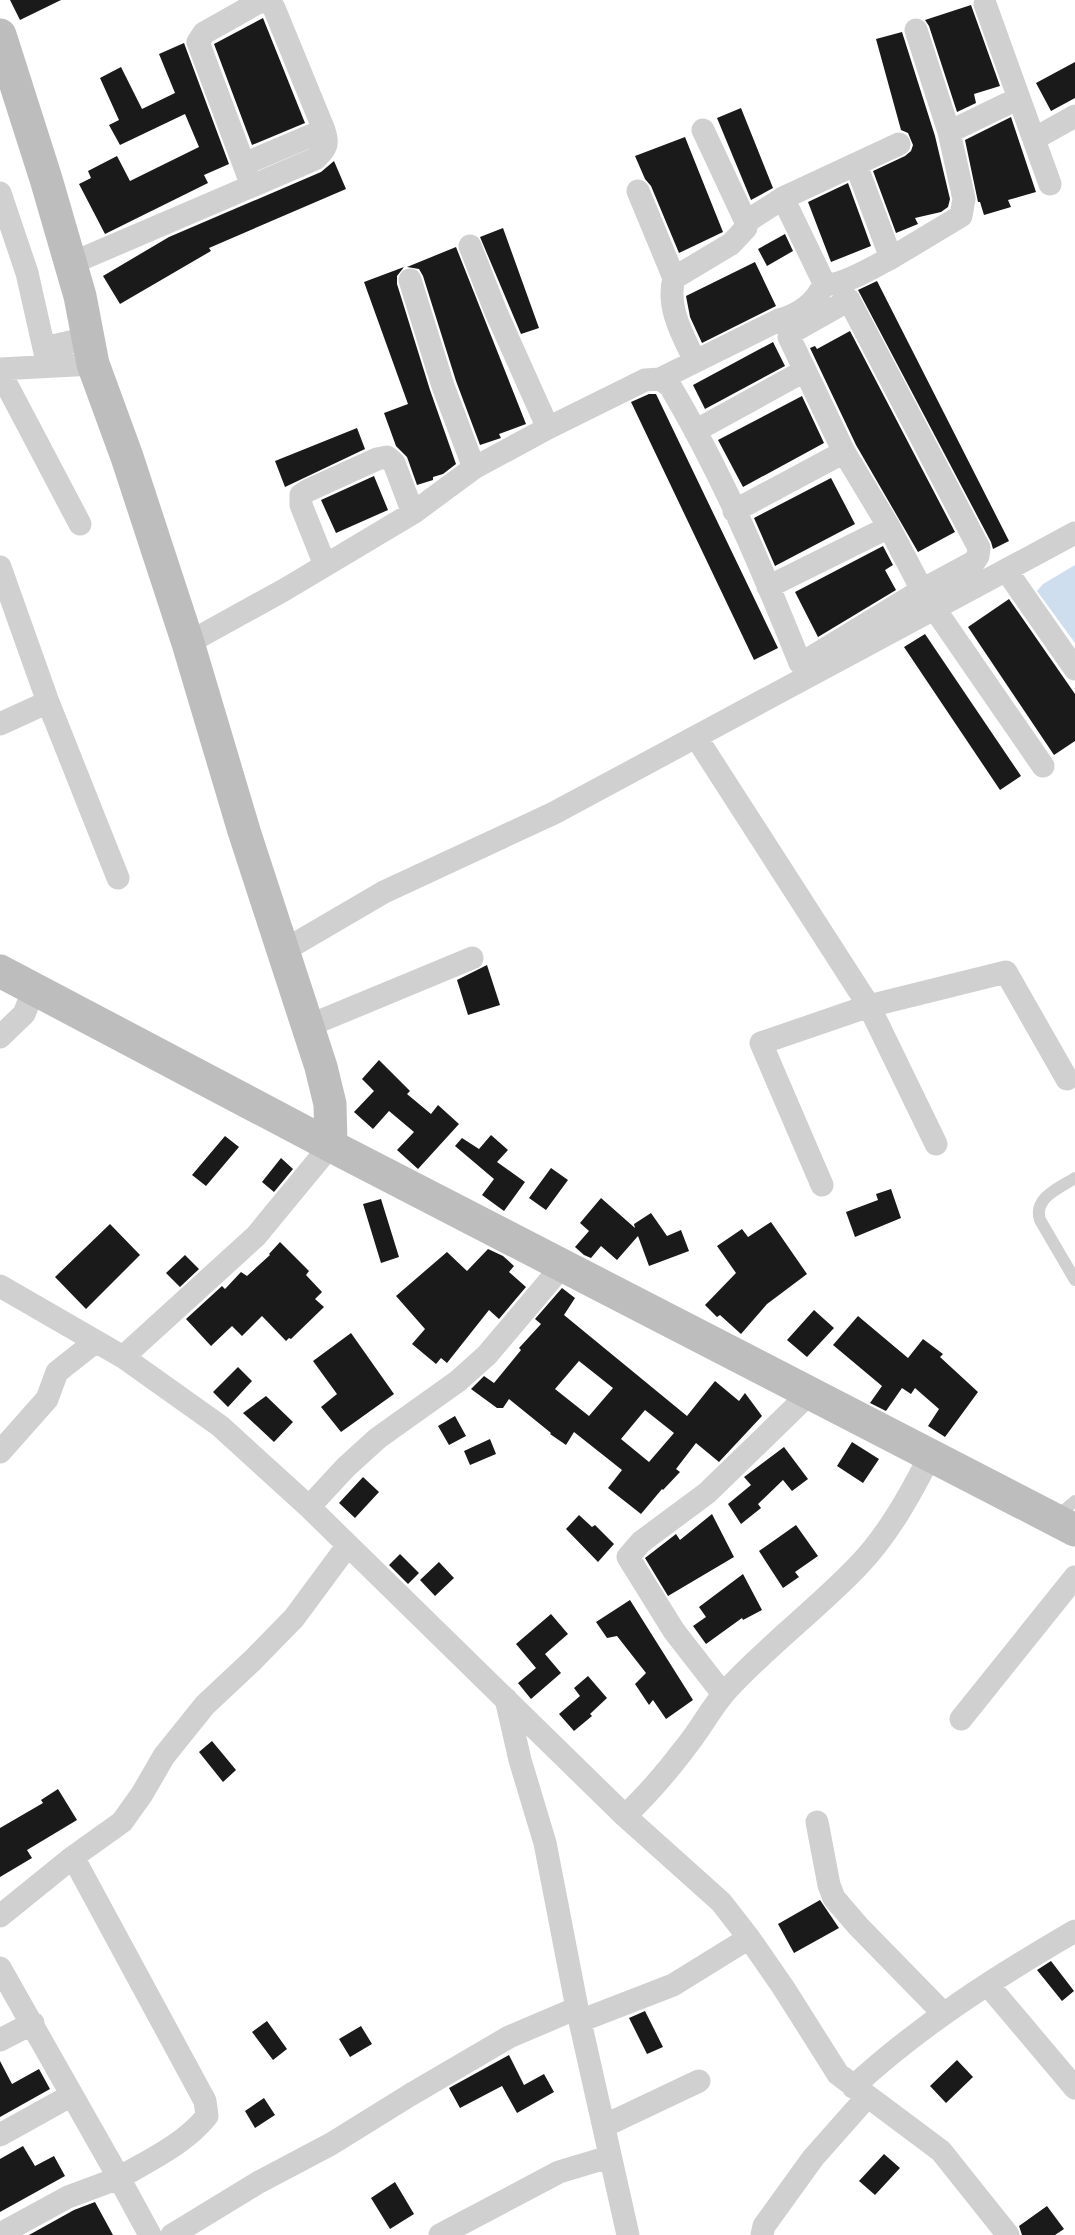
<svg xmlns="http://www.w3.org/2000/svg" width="1075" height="2235" font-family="'Varela Round',sans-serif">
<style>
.water{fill:#cedeef}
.building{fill:#1a1a1a;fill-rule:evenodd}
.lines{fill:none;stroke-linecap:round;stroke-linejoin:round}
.lane{stroke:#d0d0d0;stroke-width:12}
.street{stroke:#d0d0d0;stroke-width:23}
.secondary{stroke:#bdbdbd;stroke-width:33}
</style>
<rect width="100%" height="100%" fill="#fff"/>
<!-- water -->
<path class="water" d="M1075 565V643L1037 591 1043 584Z"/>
<!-- building -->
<path class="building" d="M10 0H61L20 20Z
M971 5 1000 86 974 94 976 103 957 112 929 26 925 20Z
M263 18 305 123 252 145 214 44Z
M902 32 935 136 950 199 948 207 941 212 915 218 918 224 896 233 873 171 905 156 911 151 913 145 908 133 901 130 876 39Z
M184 43 229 164 204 175 208 183 105 234 79 184 91 178 88 171 117 156 130 181 199 147 185 114 120 145 109 125 119 120 100 78 121 67 142 109 175 93 159 54Z
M1075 62V98L1051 111 1036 83Z
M741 108 773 188 751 200 717 118Z
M1011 117 1036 192 1008 200 1011 207 984 215 980 202H978L965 140Z
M685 137 723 232 679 253 651 186 645 179 635 156Z
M334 161 346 189 209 248 211 251 120 304 103 276 169 237 321 172Z
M848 183 871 246 831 262 808 202Z
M503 228 539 328 521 334 480 237Z
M785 234 793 251 767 266 758 249Z
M456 247 526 424 499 434 501 438 480 445 456 381 423 276 419 269 407 267Z
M755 262 776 306 702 343 690 317 686 296Z
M404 267 397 276V284L430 390 456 464 443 474 433 477V480L417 485 407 457 396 446 384 413 408 404 364 282Z
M877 281 1009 541 993 549 991 542 858 290Z
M850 331 955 532 918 552 856 445 810 348 815 346 817 349Z
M773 342 785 366 705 409 693 385Z
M649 394H656L778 648 754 660 631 402Z
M802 396 824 443 743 487 718 440Z
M357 428 365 449 285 487 275 461Z
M374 476 388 510 336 533 321 500Z
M831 478 855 524 775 566 754 518Z
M883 546 893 565 885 570 896 590 818 637 795 592Z
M1009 599 1075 694V741L1054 755 968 627Z
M925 634 1021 776 1000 790 904 647Z
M487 965 500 1005 468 1015 457 980Z
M379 1060 410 1091 407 1094 431 1114 438 1105 459 1124 418 1169 397 1150 414 1132 389 1111 373 1129 354 1112 374 1091 362 1079Z
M491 1135 508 1150 497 1162 525 1182 504 1211 482 1195 494 1179 455 1146 462 1138 479 1149Z
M225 1136 239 1147 206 1186 192 1175Z
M281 1158 293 1169 274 1192 262 1182Z
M551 1168 568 1180 546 1210 529 1198Z
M891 1189 901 1218 855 1237 846 1212 878 1200 876 1194Z
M601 1198 635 1228 634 1224 651 1213 667 1236 681 1230 689 1251 649 1266 638 1236 617 1260 601 1246 591 1258 584 1255 575 1247 589 1231 580 1223Z
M381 1199 399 1257 381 1263 363 1204Z
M771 1222 807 1274 767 1304 741 1334 720 1315 717 1317 705 1305 736 1273 717 1246 742 1229 748 1237Z
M110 1224 140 1255 86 1309 55 1277Z
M280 1242 309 1271 306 1275 322 1292 315 1299 324 1307 291 1339 289 1338 286 1341 262 1316 242 1336 232 1326 211 1346 186 1319 222 1286 225 1289 241 1272 247 1276 270 1255 269 1254Z
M488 1249 503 1256 514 1266 509 1272 526 1287 499 1319 489 1310 447 1363 441 1358 436 1364 412 1344 425 1329 396 1296 447 1252 467 1271Z
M185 1255 199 1269 180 1287 166 1273Z
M562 1288 575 1298 564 1315 687 1416 715 1381 739 1401 745 1393 762 1416 719 1462 696 1443 676 1469 680 1472 663 1490 662 1489 641 1514 608 1488 622 1470 574 1432 566 1445 550 1434 551 1433 509 1399 503 1408H497L471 1389 484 1376 494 1383 521 1350 519 1348 541 1324 535 1319ZM579 1361 613 1388 589 1416 555 1389ZM645 1410 674 1433 649 1462 621 1439Z
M814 1310 834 1328 807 1357 787 1340Z
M858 1316 908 1358 923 1339 943 1354 940 1357 978 1392 945 1437 928 1426 939 1409 915 1388 911 1394 902 1388 886 1411 870 1403 882 1386 833 1345Z
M351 1333 394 1394 341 1432 321 1407 337 1394 313 1361Z
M238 1367 252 1381 228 1407 213 1392Z
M266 1396 293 1422 274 1442 243 1413Z
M455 1416 466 1436 449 1445 438 1426Z
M490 1439 496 1454 470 1465 464 1451Z
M852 1442 879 1459 863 1483 837 1466Z
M784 1447 808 1479 792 1491 783 1480 758 1504 761 1508 741 1524 728 1504 751 1485 744 1477Z
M363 1477 379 1492 355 1518 339 1503Z
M712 1514 734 1557 668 1596 645 1558 676 1534 680 1540Z
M579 1515 592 1527 595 1525 614 1544 598 1562 566 1529Z
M796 1525 818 1556 795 1572 799 1577 783 1588 759 1551Z
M400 1554 419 1573 408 1584 389 1565Z
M439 1562 454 1578 435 1596 420 1580Z
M743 1574 762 1610 743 1620 742 1618 706 1644 693 1626 706 1617 699 1607Z
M630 1600 693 1700 666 1719 653 1700 649 1705 635 1684 646 1673 617 1636 607 1638 596 1622Z
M551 1614 568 1634 545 1654 561 1673 531 1699 518 1683 536 1668 516 1644Z
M588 1676 607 1698 590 1714 592 1716 574 1731 559 1714 580 1696 574 1688Z
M212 1741 236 1770 223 1782 199 1752Z
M58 1789 77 1820 27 1850 32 1858 0 1877V1828L43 1803 41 1800Z
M820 1900 839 1928 794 1953 778 1924Z
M1051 1961 1074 1991 1062 2001 1037 1970Z
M645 2011 663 2047 647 2054 629 2018Z
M267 2021 287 2049 273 2060 252 2032Z
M361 2026 372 2044 350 2057 339 2039Z
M509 2055 524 2085 544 2074 554 2092 517 2113 502 2086 460 2108 449 2088Z
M957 2060 973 2077 946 2103 930 2086Z
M0 2061 12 2084 39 2069 50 2089 0 2117Z
M264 2098 275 2115 255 2128 245 2111Z
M23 2146 35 2166 54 2156 65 2176 0 2212V2159Z
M884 2154 900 2168 875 2195 859 2181Z
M395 2182 414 2214 390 2229 371 2198Z
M95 2202 113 2235H29L74 2210Z
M1047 2206 1064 2229 1055 2235H1022L1019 2226Z"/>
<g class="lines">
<!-- lane -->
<path class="lane" d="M1075 1178C1059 1188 1033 1198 1040 1220L1075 1280
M1056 1517 1075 1501"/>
<!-- street -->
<path class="street" d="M985 4 1050 184
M949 132 1019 98
M1034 139 1075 116
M244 164 324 130
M638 191 674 278
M0 193 27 273 48 366
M783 198 824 283C839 289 876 265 891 258L856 165
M746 222 783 198 899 144
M470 246 496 312 548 428
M891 258 961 216 964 199 949 132 916 30
M70 264 315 159C326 149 329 144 324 130L274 8 267 1 259 2 204 33 198 42 252 186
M410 280 443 386 474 468
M44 348 88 338
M695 361C683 336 666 307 674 278L731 244 746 228V222L703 130
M0 369 93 364
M0 372 80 524
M660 379 779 320C799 315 817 302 824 283
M695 431 804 371
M734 511 844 452
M325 565 301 505V495L309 490 377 459 387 457 394 463 413 513
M0 567 48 702 0 724
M1006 570 1075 669
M768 587 889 527
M934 608 1043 766
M188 643 284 590 413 513 474 468 548 428 645 380 660 379 670 386C722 473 762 569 800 663L812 657 922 590 889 527 844 452 789 337 794 331 849 300 979 548 978 556 974 562 922 590 929 611
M48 702 118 878
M696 737 869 1006 761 1043 822 1185
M283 951 384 892 554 813 1075 533
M308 1026 472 958
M0 1037 24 1014 34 989
M936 1144 869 1006 1006 972 1067 1079
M0 1286 123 1357 220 1426 309 1507 625 1816 721 1902 749 1938 783 1987 838 2074 941 2151 1008 2235
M123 1357 256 1236 331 1145
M0 1452 47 1399 57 1372 95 1342
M309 1507 346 1467 378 1438 458 1381 487 1355 563 1265
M723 1694 674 1631 628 1557 641 1542 707 1493 810 1393
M506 1699 520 1760 545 1843 577 2008 628 2235
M961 1719 1075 1577
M625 1816C647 1795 667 1772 685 1748 700 1730 711 1708 726 1691 767 1646 816 1610 858 1566 889 1534 911 1493 931 1454
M817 1822 829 1885 834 1898 858 1926 943 2013
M0 1916 73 1857 122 1822 142 1794 164 1756 205 1705 253 1660 294 1618 348 1545
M0 1968 119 2178C149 2160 185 2144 207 2116L205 2101 73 1857
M988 1985 1075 2088
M580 2021 673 1985 749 1938
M0 2040 33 2023
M853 2087C920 2025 996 1977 1075 1931
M604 2126 699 2081
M0 2135 70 2096
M0 2234 68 2197 119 2178 150 2235
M172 2235 259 2182 331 2144 410 2095 509 2037 577 2008
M440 2235 559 2172 609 2157
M762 2235 764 2226 813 2158 867 2097"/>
<!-- secondary -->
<path class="secondary" d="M0 35 46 179 80 296 93 364 127 457 188 643 244 831 321 1067 330 1104 331 1145
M0 971 337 1149 1075 1530"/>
</g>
</svg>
